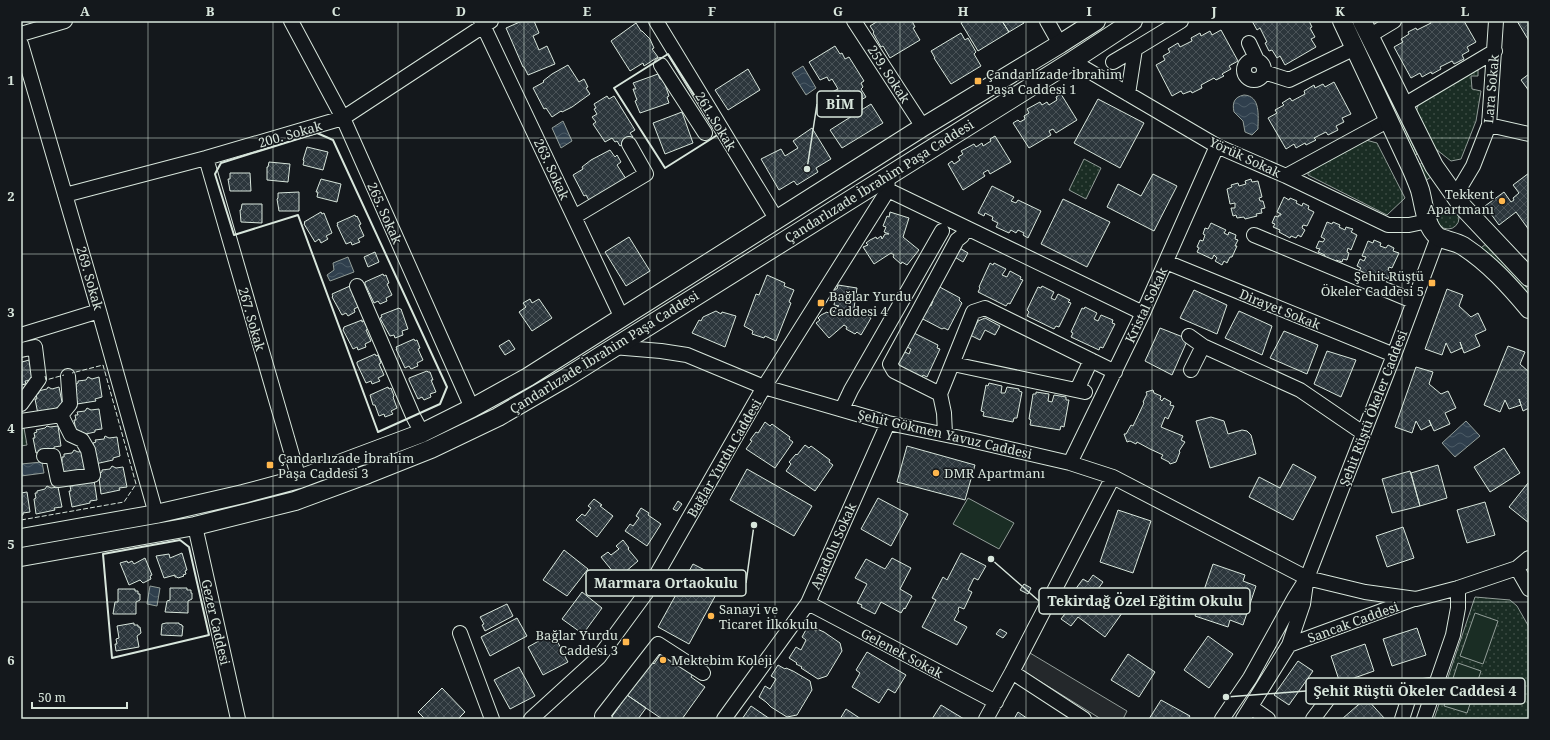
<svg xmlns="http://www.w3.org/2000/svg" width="1550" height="740" font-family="'Noto Serif',serif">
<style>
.green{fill:url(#green-dots);stroke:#939e99}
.pitch{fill:#1a2d24;stroke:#939e99}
.parking{fill:#24282b;stroke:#939e99}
.water{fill:url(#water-waves);stroke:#939e99}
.building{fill:url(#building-cross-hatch);stroke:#d8e6dc}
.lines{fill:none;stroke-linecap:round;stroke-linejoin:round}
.minor-casing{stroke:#d8e6dc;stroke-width:16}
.major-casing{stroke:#d8e6dc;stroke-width:20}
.minor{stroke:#14181c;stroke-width:14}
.major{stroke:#14181c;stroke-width:18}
.fence{stroke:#d8e6dc;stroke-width:1;stroke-dasharray:5 2;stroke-linecap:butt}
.wall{stroke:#d8e6dc;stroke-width:2}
.grid{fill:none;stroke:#d8e6dc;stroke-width:1;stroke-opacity:0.55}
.poi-dot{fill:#ffb74d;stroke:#14181c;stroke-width:1.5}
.labels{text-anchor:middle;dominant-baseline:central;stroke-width:3;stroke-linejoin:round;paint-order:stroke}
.street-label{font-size:13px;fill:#d8e6dc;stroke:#14181c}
.poi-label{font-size:13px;fill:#d8e6dc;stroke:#14181c;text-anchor:start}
.leader{fill:none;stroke:#d8e6dc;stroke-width:1.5}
.callout-dot{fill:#d8e6dc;stroke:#14181c;stroke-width:1.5}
.callout{fill:#14181c;stroke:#d8e6dc;stroke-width:1.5}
.callout-label{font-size:14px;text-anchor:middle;font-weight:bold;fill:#d8e6dc}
.neatline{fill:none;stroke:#d8e6dc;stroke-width:1.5}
.grid-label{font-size:13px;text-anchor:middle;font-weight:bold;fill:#d8e6dc}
</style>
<defs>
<pattern id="green-dots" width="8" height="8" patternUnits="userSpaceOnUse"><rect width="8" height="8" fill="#1a2d24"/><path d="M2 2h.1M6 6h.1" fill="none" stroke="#3b4b43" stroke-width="1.8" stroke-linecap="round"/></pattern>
<pattern id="water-waves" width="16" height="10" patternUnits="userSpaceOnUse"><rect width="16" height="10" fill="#2f3f4d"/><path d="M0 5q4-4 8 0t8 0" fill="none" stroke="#4c5b66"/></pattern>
<pattern id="building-cross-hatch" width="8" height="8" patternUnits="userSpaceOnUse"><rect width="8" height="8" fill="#2c363c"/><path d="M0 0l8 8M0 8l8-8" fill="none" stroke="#4a5358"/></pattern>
</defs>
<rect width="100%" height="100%" fill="#14181c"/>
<!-- green -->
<path class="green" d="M1350 21H1354L1417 154 1415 156Z
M1476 68 1478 70V76H1471L1472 89 1481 91 1476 121 1461 159 1451 161 1437 150 1429 142 1416 114 1418 104Z
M1362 139 1377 143 1405 198 1387 215 1308 175V173Z
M1084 159 1101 168 1086 199 1069 190Z
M1422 163 1431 177 1425 181 1419 165Z
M1437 218a11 11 0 1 1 22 0a11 11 0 1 1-22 0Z
M1487 243 1529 290V296L1488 253 1481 248Z
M21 428H24L27 445 21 446Z
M1475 597 1510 600 1517 606 1529 627V719H1434Z"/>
<!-- pitch -->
<path class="pitch" d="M968 498 1014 523 999 549 953 524Z
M1475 613 1498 621 1483 664 1460 656Z
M1458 663 1481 671 1467 713 1444 706Z"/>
<!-- parking -->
<path class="parking" d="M1030 653 1127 711 1123 719H1101L1020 669Z"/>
<!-- water -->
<path class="water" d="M803 66 816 88 806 95 792 73Z
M1244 95C1261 96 1258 116 1258 129L1252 135 1245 132 1243 121 1234 112C1232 103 1234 97 1244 95Z
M563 121 572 141 561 148 552 128Z
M348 257 354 272 330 281 327 275 334 270 333 263Z
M1466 421 1480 436 1455 457 1442 443Z
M42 462 44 473 21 476V464Z
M150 586 160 588 157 606 147 604Z"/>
<!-- building -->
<path class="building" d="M522 21H534L539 33 533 36 539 50 547 46 555 64 528 75 524 67H523L506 28Z
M878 21H912L915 27 913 28 920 40 890 58 883 46 881 47 873 33 874 32 870 26Z
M964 21H1002L1009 32 978 51 961 23Z
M1002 21H1023L1024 23 1009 32Z
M1252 21H1309L1312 27 1310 28 1315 37 1311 39 1316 47 1285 65 1280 56 1277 58 1272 50 1269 51 1265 43 1267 42 1260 28 1257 30Z
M1430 21H1464L1476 42 1467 47 1469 51 1462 55 1464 59 1454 64 1452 61 1440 67 1441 69 1432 74 1431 72 1422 77 1420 73 1411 78 1394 47 1403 42 1401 39 1409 34 1408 32 1416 28 1417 30 1431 23Z
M1517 21H1529V41Z
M636 23 641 31H642L650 39 654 48 652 49 658 57 644 66 643 63 630 71 611 41Z
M1221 30 1238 61 1229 66 1231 69 1222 74 1224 76 1216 80 1214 78 1201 85 1202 88 1192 93 1191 91 1183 94 1181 91 1172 96 1156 65 1165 60 1163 56 1170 52 1168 49 1178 43 1180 47 1192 41 1191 38 1200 33 1201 36 1210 31 1212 35Z
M961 33 965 40 968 38 976 52 974 54 981 66 951 84 934 58H935L931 51Z
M835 46 840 54 842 53 845 59 849 57 864 81 861 83 863 87 861 89 866 97 841 112 830 93 838 89 832 79 829 81 827 77 820 80 809 62Z
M568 65 579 82 584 79 588 87 586 88 590 94 572 107 562 112 561 111 552 117 546 108 544 109 533 88 544 82 543 81 552 74Z
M748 69 760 90 728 110 715 90Z
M658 74 660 79H663L669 96 667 97 669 103 640 113 635 101 637 100 633 89H636L633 83Z
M1529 74V91L1521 80Z
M1334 82 1351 114 1342 118 1344 122 1336 126 1338 130 1328 135 1326 132 1314 138 1316 140 1306 145 1305 143 1296 148 1294 144 1286 149 1268 118 1277 113 1275 110 1284 105 1282 103 1290 98 1292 101 1305 94 1304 91 1314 85 1315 88 1323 84 1325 87Z
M1061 94 1077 120 1056 133 1053 129 1049 131 1051 135 1029 148 1013 123 1018 120 1020 122 1025 119 1024 116 1029 113 1027 109 1040 102 1042 105 1047 102 1049 105 1057 100 1056 97Z
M607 96 609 99 614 96 635 130 630 133 633 137 620 146 617 141 615 142 612 138 605 142 593 124 596 122 592 117 597 114 594 109 596 108 594 104Z
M1098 99 1144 123 1120 168 1074 143Z
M871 104 883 123 842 148 830 130Z
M682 112 693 143 665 154 653 123Z
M812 128 831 159 816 168 818 172 797 185 794 181 779 190 761 159 781 149 785 156 798 148 793 141Z
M995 136 1011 162 990 174 988 170 983 173 985 176 963 190 948 164 952 161 954 164 960 160 958 157 963 154 961 151 974 144 976 147 982 143 983 146 991 141 990 139Z
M307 147 328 152 323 170 303 165 304 161 303 160Z
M610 150 615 157 617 155 621 162 617 165 628 182 591 204 586 195 584 196 573 175 583 169 582 167 591 160Z
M269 162 290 164 288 182 267 180V167H268Z
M230 173H250L251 191H230L228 179H230Z
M1529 173V230L1516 212 1499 225 1485 206 1504 192 1511 202 1514 200 1513 198 1519 193 1513 185Z
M1153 174 1177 186 1154 231 1107 207 1118 184 1141 196Z
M321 179 341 184 337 202 317 197 318 192H316Z
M1251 179 1252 182 1258 181 1262 197 1259 198 1260 201H1263L1265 208 1261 209 1262 213 1256 214 1257 216 1245 219 1244 217 1237 218 1236 215 1233 216 1231 208H1235V203L1230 204 1227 189 1232 187 1231 185 1238 183 1239 186 1246 184 1245 181Z
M992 186 1014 197 1011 201 1016 203 1018 200 1041 211 1028 238 1023 235 1024 233 1018 230 1016 233 1011 230 1009 233 996 227 998 223 992 220 993 217 985 213 984 216 978 213Z
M299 192V211H279L277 199 278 198V193Z
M1284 197 1289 200 1290 198 1297 201 1296 203 1302 206 1303 203 1309 206 1308 209 1314 212 1307 226 1303 225 1302 228 1305 230 1301 237 1298 235 1296 238 1291 236 1290 238 1279 232 1280 230 1273 227 1275 224 1272 223 1275 216 1278 217 1279 215H1281V214L1277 212Z
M1063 199 1110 222 1087 267 1041 244Z
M242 204H262V223L241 222 240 210H241Z
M321 212 322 214 324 213 332 233 326 236 328 239 321 243 319 239 315 242 304 224 305 223 304 222Z
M890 212 909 218 903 237 919 250 907 265 902 262 901 264 893 257 894 255 891 253 874 264 863 247 868 245 866 243 870 240 876 237 877 239 881 236 882 239 885 234H889L884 232 886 227 883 226 887 216 889 217Z
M355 215 356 217 357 216 361 224 359 225 364 236 358 239 360 242 352 245 351 242 346 244 337 225H338L337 223Z
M1327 222 1332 224 1333 222 1340 225 1339 227 1345 230 1346 227 1353 229 1351 232 1357 235 1351 250 1348 248 1347 252 1349 253 1347 260 1343 259 1342 262 1336 260 1335 262 1324 257 1325 255 1318 252 1320 249 1316 248 1319 241 1323 242 1325 239 1321 237Z
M1211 223 1226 230 1224 233 1228 235 1229 232 1236 235 1235 239 1238 240 1235 246H1237L1232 257H1230L1227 263 1224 261 1222 265 1215 261 1217 258 1214 255 1212 259 1197 252 1199 248 1197 247 1200 240 1203 241 1205 235 1203 234 1205 228 1208 229Z
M629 237 650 271 626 286 605 252Z
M1374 240 1381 243 1380 246 1386 248 1388 245 1394 248 1393 251 1399 253 1392 268 1389 267 1388 270 1391 272 1388 279 1384 277 1383 281 1377 278 1376 280 1365 276 1366 274 1359 271 1361 268 1357 266 1360 259 1364 261 1366 257 1362 256 1368 241 1373 243Z
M958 247 968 253 963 262 953 256Z
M375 252 379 262 368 267 364 257Z
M990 263 993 265 994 263 1006 269 1002 275 1007 277 1010 271 1021 277 1020 279 1023 280 1010 304 1008 303 1006 306 978 292 980 288 979 287Z
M383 274 384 276 386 275 389 283 387 284 392 295 386 298 387 301 380 304 378 301 374 303 365 284V282Z
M767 275 785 283 784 286 794 290 789 302 791 303 776 341 765 336 764 338 752 334 753 331 744 326 756 294 759 295Z
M838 285 857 288 854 308 871 318 861 335 857 332 855 334 846 329 847 327 844 325 829 338 816 323 820 320 818 318 821 315 827 312 828 313 832 310 834 312 836 307 839 306 834 305 835 300H833L835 289H837Z
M936 285 960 298 959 300 962 303 948 330 944 328 942 329 919 317 925 302 931 306 933 301 927 298Z
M350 286 360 306 354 309 355 312 348 316 346 313 342 315 332 297 333 296 332 294Z
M1042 286 1054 292 1051 298 1055 300 1058 294 1070 300 1068 302 1071 303 1059 327 1056 326 1054 329 1027 316 1029 312 1027 310 1038 287 1041 288Z
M1447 289 1463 295 1459 306 1471 317 1478 313 1486 330 1475 335 1480 346 1464 353 1460 342 1462 348 1451 353 1446 343 1442 355 1425 349Z
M1194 290 1227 305 1217 334 1180 318Z
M530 299 532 303 539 299 552 318 532 331 519 312 526 307 523 303Z
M1085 307 1097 313 1094 319 1098 321 1101 315 1113 320 1112 323 1115 324 1103 348 1100 347 1099 350 1071 337 1073 333 1071 332 1082 308 1084 309Z
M399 308 400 309H401L408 329 402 331 403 335 395 338 394 335 390 336 380 318 382 317 381 315Z
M716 311 721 314 722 312 736 316 725 347 692 333 699 320 701 321 703 317Z
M1239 311 1272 326 1262 355 1225 338Z
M985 318 1000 326 995 335 985 330 980 340 970 335 978 321Z
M362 320V322L364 321 368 329 366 330 371 341 365 344 366 347 358 350 357 347 353 349 343 330 344 327Z
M1160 328 1188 339 1172 375 1145 361Z
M1284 331 1318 345 1307 374 1270 358Z
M914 333 938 345 937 348 940 349 927 377 923 375 922 377 898 366 899 364 897 363 903 351 909 354 911 349 905 346Z
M414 339 415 341 417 340 420 348 418 349 423 360 417 363 418 366 411 369 409 366 405 368 396 349H397L396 347Z
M509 340 515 349 505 355 499 346Z
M1508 346 1525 352 1520 364 1529 372V408L1523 411 1519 399 1521 405 1509 409 1505 400 1500 412 1484 405Z
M1327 351 1356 360 1341 397 1314 384Z
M375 354 376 356 378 355 381 363 379 364 384 375 378 378 380 381 372 384 371 381 366 383 357 364V362Z
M21 360 22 362 29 360 33 380 25 381 26 384 21 385Z
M1416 367 1433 372 1429 384 1441 394 1448 391 1456 408 1445 413 1450 424 1434 431 1429 420 1431 425 1421 430 1416 421 1412 433 1395 427Z
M427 371 428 372H430L433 380H431L436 392 430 394 431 397 424 400 422 397 418 399 409 380V378Z
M88 377 92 379 99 377 102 397 95 399 96 401 77 404 75 389H76V384L78 383V381L86 380Z
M989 383 1002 386 1001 393H1005L1007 387 1019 389V391L1022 392 1017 418H1014L1013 422 983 416 984 412 981 411 986 385 988 386Z
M48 387 52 389 59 387 63 407 56 408V411L38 414 35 399H37L36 394 39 393 38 391 47 389Z
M388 387 389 389 391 388 394 396 393 397 397 408 391 411 393 414 385 417 384 414 379 416 375 405H373L370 395Z
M1153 390 1154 393 1161 396 1160 399 1162 401 1164 398 1171 402 1170 405 1174 406 1168 419 1165 417 1161 427 1183 436 1181 440 1185 442 1179 451 1180 452 1176 462 1170 464 1169 462 1161 458 1163 455 1150 449 1137 442 1136 444 1130 441 1127 442 1124 434H1126L1131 425 1133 426 1144 403 1143 402 1147 394 1146 392Z
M1036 392 1049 394 1048 401 1052 402 1054 395 1066 397V400H1069L1064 427 1061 426 1060 430 1030 425 1031 420 1029 419 1033 394H1036Z
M87 408 91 410 99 409 102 429 95 430V432L77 436 74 420H76L75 415H78L77 412 85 411Z
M1211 417 1224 421 1228 434 1242 430 1247 431 1251 435 1256 454 1210 468 1196 421Z
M765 422 770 426 772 424 790 437 789 439 793 442 775 468 746 449 752 441 750 440 756 432 758 433Z
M47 426 50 427 58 426 61 446 54 447V450L36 453 33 438H35L34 433 37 432 36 430 45 428Z
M105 436 109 438 117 437 120 456 113 458V460L95 464 93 443 96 442 95 440 104 439Z
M805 445 809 448 811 446 830 460 829 462 833 465 815 491 786 471 791 464 789 462 796 454 797 455Z
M907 446 975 465 965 500 897 482Z
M1504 448 1520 473 1490 492 1474 467Z
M74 450 78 452 85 451 89 471 63 478 61 462H62V457H64V454L72 453Z
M1293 464 1316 477 1293 520 1249 497 1259 477 1280 488Z
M1438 465 1447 498 1420 506 1411 473Z
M112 466 116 468 123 467 127 487 119 488 120 490 101 494 99 478H100V473L102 472V470L110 469Z
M747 469 812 506 794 536 730 500Z
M1410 471 1420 506 1392 513 1382 479Z
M94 480 97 500 90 501V503L72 507 69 491H71L70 486H73L72 483Z
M1528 483 1529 484V523L1509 507Z
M47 486 51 488 58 487 62 507 54 508 55 510 36 514 34 499 36 498 35 493H37V491L45 489Z
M27 492 30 512 23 513V515L21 516V493Z
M878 498 908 514 891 546 861 529Z
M594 499 602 505 600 506 613 516 597 537 576 520 582 514 585 516 591 508 588 506Z
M678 501 682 504 677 511 673 509Z
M1485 502 1495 535 1467 543 1457 510Z
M641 508 649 513 648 515 661 524 647 546 625 531 630 524 633 526 639 518 636 516Z
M1118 510 1151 521 1133 573 1100 562Z
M1403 527 1414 558 1387 567 1376 536Z
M623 540 629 548 628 549 638 561 618 578 601 557 608 552 611 555 619 549 616 546Z
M564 550 588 569 567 596 543 580Z
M182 553 187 570 185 571 186 574 183 575 184 576 178 578 177 577H175V575L164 578 156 556 169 554 170 558Z
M961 553 986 566 978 580 974 578 968 590 972 592 964 609 959 607 958 610 959 611 954 620 967 627 957 645 922 627 936 600 932 598 943 577 947 580Z
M145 558 152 575 150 576 151 579 143 583 140 580 129 585 120 563 127 561 128 563 132 561 134 564Z
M892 558 911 568 900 589 912 596 905 609 904 608 901 613 881 602 875 614 861 607 862 605 857 603 867 584 855 578 866 559 885 569Z
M693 564 724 580 689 644 658 627Z
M1213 564 1245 575 1243 581 1256 586 1243 625 1230 620 1228 627 1195 616Z
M1093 575 1103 582 1098 589 1125 609 1105 637 1078 617 1071 626 1061 619 1068 610 1063 606 1083 579 1088 582Z
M1024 584 1031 588 1028 594 1020 590Z
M170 588H187V590H191V593H192V599L188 601V613L165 612 167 601 170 600Z
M118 589H135V591H138V594H140V600L136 602V614H113L115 602H118Z
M582 592 602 608 583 634 562 619Z
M507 604 513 616 485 631 482 625 484 624 480 617Z
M517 618 527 636 490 656 481 637Z
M134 623V625H138V627H140L141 633 137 636 139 647 116 651 115 644H117L116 639 119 638 117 626Z
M166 623H179V624L182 625V626H183L182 636 161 635 162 624Z
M808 626 816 631 817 629 824 632 840 643 842 651 827 676 818 679 801 668 802 667 796 664 797 663 789 658 796 647 801 650 806 640 802 637Z
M1417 628 1426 655 1392 666 1383 639Z
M1000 629 1007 633 1003 638 996 634Z
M553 633 568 662 543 675 528 647Z
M1208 636 1233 654 1209 688 1184 670Z
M1365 644 1374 671 1340 683 1331 656Z
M662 652 693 674 691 677 705 687 682 719H662L627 695 651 661 654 664Z
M867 652 906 675 895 693 888 689 879 703 852 687 860 673 856 670Z
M1128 654 1155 672 1139 697 1111 680Z
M1298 661 1313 671 1289 705 1274 695Z
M778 665 785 669 786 668 793 671 810 681 812 690 797 715 787 717 771 707 766 702 759 697 765 686 770 689 776 679 771 676Z
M519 667 535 696 510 709 494 680Z
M442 688 465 712 458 719H425L418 712Z
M627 695 646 708 638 719H612L611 718Z
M1366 698 1385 719H1342Z
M1161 700 1190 716 1188 719H1149Z
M941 705 964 719H932Z
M751 706 770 719H742Z
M846 709 861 719H840Z
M1018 712 1028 719H1014Z"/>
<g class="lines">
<defs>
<path id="minor" d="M291 21 343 118 472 408
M481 21 622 318
M656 21 777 220
M854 21 923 127
M1047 21 1060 44
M21 34 65 21
M1369 36 1394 21
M1249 43 1257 60
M21 44 99 311 156 514
M1244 70a10 10 0 1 1 20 0a10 10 0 1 1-20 0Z
M1072 61 1217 146 1286 176 1388 225H1409L1428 221
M1113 62 1135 49
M661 65 705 133
M1264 72 1289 80 1355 48
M1128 94 1135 49 1181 21
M1404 105 1495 51
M1489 125 1529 134
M206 158 299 479
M1286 176 1389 120
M888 190 1143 313
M65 195 206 158 343 118 491 21
M1455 196 1473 166 1489 125 1496 21
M574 217 646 174 629 144
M1254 235 1413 301
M1166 262 1394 355
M357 286 413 416 422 433
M21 335 99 311
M1189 336 1203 346 1300 390 1363 433
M613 347 661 351 687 355 764 387 888 423 966 439 1070 463 1113 477 1307 578 1365 592 1416 599 1458 588 1517 568 1529 558
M21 350 35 347 39 379 21 404
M953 364 1085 392
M1191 370 1203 346
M1077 390 1091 360
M940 394 894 371 890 364 957 240 962 236 966 228
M842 409 851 390 942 231
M61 415 70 404 68 376
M21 421 61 415 71 435 82 440 88 450 93 475 58 480 53 456H44
M945 434 944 413 940 394 973 312 985 308 1115 372
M1070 463 1143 313 1217 146
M195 526 238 719
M1517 568 1529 589
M808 603 996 702
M460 633 492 719
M1289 645 1414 599
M1012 672 1084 719
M1251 707 1268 719
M531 719 599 657 646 593 764 387 888 190 887 176
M605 719 602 716 658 644 703 673
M724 719 808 603 888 423
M986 719 1012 672 1113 477
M1222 719 1250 678 1295 597 1307 578 1394 355 1438 237
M1243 719 1289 645 1303 604 1306 583
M1313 719 1337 687 1412 688 1436 684
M1402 719 1412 688
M1424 719 1453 635 1458 608V588"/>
<path id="major" d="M1342 21 1412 170C1415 177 1418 184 1420 190 1424 204 1425 226 1437 236 1442 240 1455 241 1463 246 1489 263 1509 285 1529 309
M1362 21 1434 166 1463 207 1529 277
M21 538 156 514 243 494 299 479 422 433 472 408 528 377 923 127 1060 44 1096 21
M21 557 195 526 295 501 368 474 431 449 498 417 567 377 1072 61 1133 21"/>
</defs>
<!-- minor casing -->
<use href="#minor" class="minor-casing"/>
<!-- major casing -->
<use href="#major" class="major-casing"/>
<!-- minor -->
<use href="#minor" class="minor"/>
<!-- major -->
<use href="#major" class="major"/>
<!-- fence -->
<path class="fence" d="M45 376 46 380 64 375
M21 520 124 502 136 484 103 365 72 373"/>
<!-- wall -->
<path class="wall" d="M668 54 719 134 665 168 614 88Z
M317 133 333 140 447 387 440 404 378 432 298 215 234 235 215 174 221 163Z
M180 540 189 547 209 635 112 658 103 554Z"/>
</g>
<!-- grid -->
<path class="grid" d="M148 21V719M273 21V719M398 21V719M524 21V719M650 21V719M775 21V719M900 21V719M1026 21V719M1152 21V719M1277 21V719M1402 21V719M21 138H1529M21 254H1529M21 370H1529M21 486H1529M21 602H1529"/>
<!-- markers -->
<g class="poi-dot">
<rect x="974" y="77" width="8" height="8" rx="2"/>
<circle cx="1502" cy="201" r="4"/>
<rect x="1428" y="279" width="8" height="8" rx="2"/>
<rect x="817" y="299" width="8" height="8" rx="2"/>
<rect x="266" y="461" width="8" height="8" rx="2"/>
<circle cx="936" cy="473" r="4"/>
<circle cx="711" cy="616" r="4"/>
<rect x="622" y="638" width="8" height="8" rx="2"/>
<circle cx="663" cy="660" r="4"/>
</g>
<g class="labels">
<!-- street labels -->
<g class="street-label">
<text transform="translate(889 74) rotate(57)">259. Sokak</text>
<text transform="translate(1491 89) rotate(-85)">Lara Sokak</text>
<text transform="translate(716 121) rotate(59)">261. Sokak</text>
<text transform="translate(290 134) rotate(-16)">200. Sokak</text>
<text transform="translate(1245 157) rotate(25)">Yörük Sokak</text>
<text transform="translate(552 169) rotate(65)">263. Sokak</text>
<text transform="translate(879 181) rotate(-32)">Çandarlızade İbrahim Paşa Caddesi</text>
<text transform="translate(385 213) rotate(66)">265. Sokak</text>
<text transform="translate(90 278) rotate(74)">269. Sokak</text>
<text transform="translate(1146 305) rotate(-65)">Kristal Sokak</text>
<text transform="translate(1280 309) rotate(22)">Dirayet Sokak</text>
<text transform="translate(252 319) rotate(74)">267. Sokak</text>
<text transform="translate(604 352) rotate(-32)">Çandarlızade İbrahim Paşa Caddesi</text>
<text transform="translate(1373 408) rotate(-69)">Şehit Rüştü Ökeler Caddesi</text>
<text transform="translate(945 434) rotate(13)">Şehit Gökmen Yavuz Caddesi</text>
<text transform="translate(724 458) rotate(-60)">Bağlar Yurdu Caddesi</text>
<text transform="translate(833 546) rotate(-66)">Anadolu Sokak</text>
<text transform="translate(216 622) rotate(77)">Gezer Caddesi</text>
<text transform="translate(1353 622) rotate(-20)">Sancak Caddesi</text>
<text transform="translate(902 653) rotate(28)">Gelenek Sokak</text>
</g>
<!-- poi labels -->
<g class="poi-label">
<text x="986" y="74">Çandarlızade İbrahim<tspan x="986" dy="15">Paşa Caddesi 1</tspan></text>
<text x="1494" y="194" text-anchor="end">Tekkent<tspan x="1494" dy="15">Apartmanı</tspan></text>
<text x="1424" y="276" text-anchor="end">Şehit Rüştü<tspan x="1424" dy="15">Ökeler Caddesi 5</tspan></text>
<text x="829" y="296">Bağlar Yurdu<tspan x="829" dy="15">Caddesi 4</tspan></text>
<text x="278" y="458">Çandarlızade İbrahim<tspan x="278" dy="15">Paşa Caddesi 3</tspan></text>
<text x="944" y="473">DMR Apartmanı</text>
<text x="719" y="609">Sanayi ve<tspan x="719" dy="15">Ticaret İlkokulu</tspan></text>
<text x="618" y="635" text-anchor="end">Bağlar Yurdu<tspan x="618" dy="15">Caddesi 3</tspan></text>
<text x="671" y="660">Mektebim Koleji</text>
</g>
</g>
<!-- callouts -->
<path class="leader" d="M807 169L817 104M754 525L746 583M991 559L1039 601M1226 697L1306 691"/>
<g class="callout-dot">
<circle cx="807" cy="169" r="4"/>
<circle cx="754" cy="525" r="4"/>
<circle cx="991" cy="559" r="4"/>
<circle cx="1226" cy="697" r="4"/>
</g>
<g class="callout">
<rect x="817" y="91" width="45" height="26" rx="4"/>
<rect x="586" y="570" width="160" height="26" rx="4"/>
<rect x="1039" y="588" width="211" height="26" rx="4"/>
<rect x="1306" y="678" width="219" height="26" rx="4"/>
</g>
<g class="callout-label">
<text x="840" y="109">BİM</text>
<text x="666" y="588">Marmara Ortaokulu</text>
<text x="1145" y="606">Tekirdağ Özel Eğitim Okulu</text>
<text x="1415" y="696">Şehit Rüştü Ökeler Caddesi 4</text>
</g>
<!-- border -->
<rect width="1550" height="740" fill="none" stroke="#14181c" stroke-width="44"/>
<!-- scale -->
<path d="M32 702v6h95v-6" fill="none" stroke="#d8e6dc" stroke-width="2"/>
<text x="38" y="702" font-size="12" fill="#d8e6dc" stroke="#14181c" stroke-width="3" paint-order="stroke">50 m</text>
<rect x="22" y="22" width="1506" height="696" class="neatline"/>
<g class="grid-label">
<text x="85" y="16">A</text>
<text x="210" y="16">B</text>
<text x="336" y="16">C</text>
<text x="461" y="16">D</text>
<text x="587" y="16">E</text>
<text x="712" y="16">F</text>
<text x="838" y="16">G</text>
<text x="963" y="16">H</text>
<text x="1089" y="16">I</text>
<text x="1214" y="16">J</text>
<text x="1340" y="16">K</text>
<text x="1465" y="16">L</text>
<text x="11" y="85">1</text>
<text x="11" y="201">2</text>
<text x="11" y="317">3</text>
<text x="11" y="433">4</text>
<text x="11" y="549">5</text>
<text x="11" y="665">6</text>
</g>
</svg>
